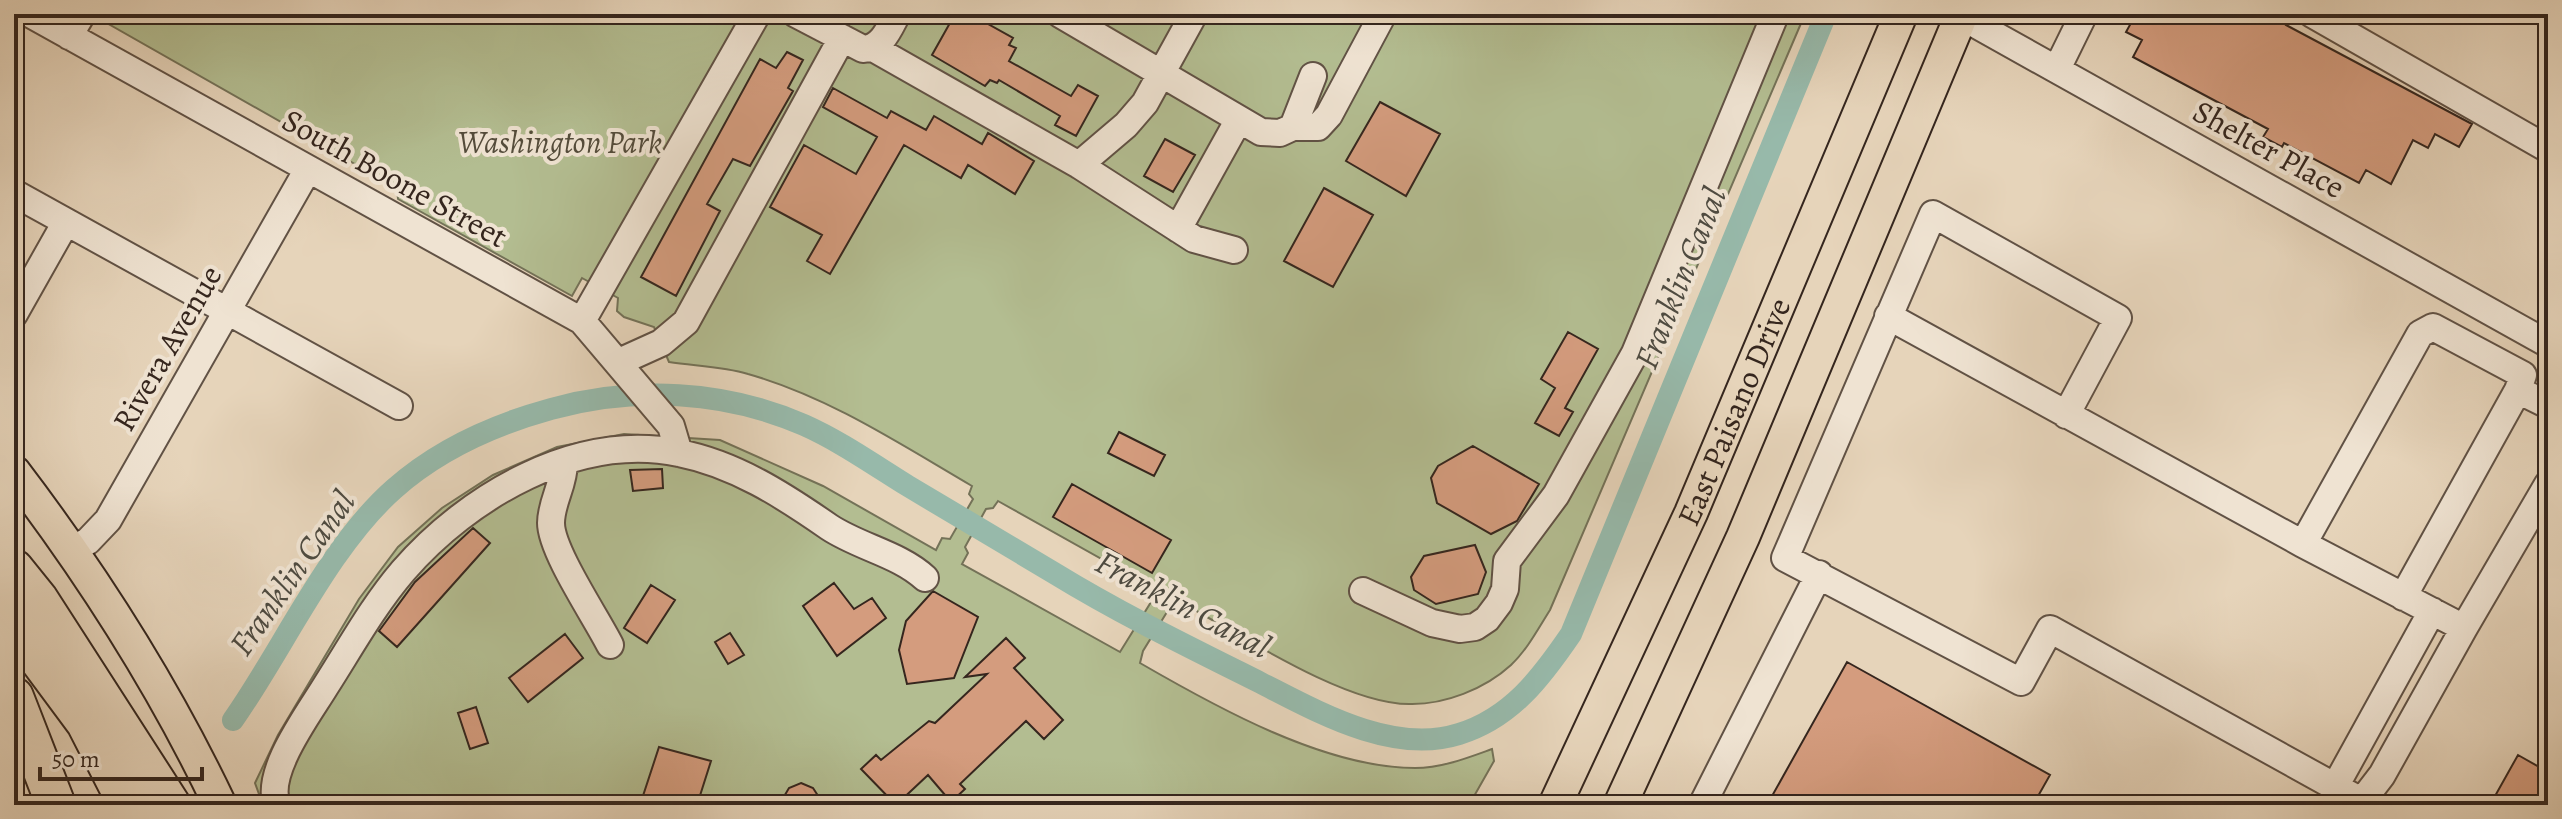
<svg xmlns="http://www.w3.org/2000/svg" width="2562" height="819" font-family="Alegreya,serif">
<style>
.green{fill:#b3bd91;stroke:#747258;stroke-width:2;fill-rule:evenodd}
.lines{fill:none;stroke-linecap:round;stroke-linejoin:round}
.canal{stroke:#97b9aa;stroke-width:22}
.building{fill:#d49c7e;stroke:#35261e;stroke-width:2}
.minor-casing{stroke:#615245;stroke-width:30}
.major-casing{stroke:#35261e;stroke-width:36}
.highway-casing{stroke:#35261e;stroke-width:42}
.minor{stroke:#efe3d2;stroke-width:26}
.major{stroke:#e6d4ba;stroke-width:32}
.highway{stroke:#e6d4ba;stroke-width:38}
.labels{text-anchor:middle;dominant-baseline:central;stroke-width:8;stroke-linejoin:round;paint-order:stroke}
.park-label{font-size:32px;font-style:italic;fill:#544c3b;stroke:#efe3d2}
.street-label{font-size:32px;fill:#35261e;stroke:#efe3d2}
.water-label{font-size:34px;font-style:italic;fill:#4e4b41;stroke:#efe3d2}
</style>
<rect width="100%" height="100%" fill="#e6d4ba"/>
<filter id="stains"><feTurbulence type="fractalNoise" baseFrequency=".0025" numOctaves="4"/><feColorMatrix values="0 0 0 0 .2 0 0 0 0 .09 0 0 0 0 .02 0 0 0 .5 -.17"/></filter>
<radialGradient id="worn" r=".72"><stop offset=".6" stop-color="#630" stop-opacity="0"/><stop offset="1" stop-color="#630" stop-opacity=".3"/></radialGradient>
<!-- green -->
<path class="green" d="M1805 14 1550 610C1538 629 1527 650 1511 665 1485 689 1444 705 1409 704 1343 704 1235 631 1175 599L1143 651 1140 663C1216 707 1325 768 1415 768 1442 768 1467 758 1492 749L1494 761 1469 805H263L255 783 278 735 359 599 398 547 442 508 493 475 557 447 624 434 720 440 823 486 936 550 942 538 950 539 973 499 969 494 972 486C900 444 829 397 748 374 723 366 695 366 669 362L654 327 624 317 617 311 618 298 582 278 572 296 398 199 397 188 91 14ZM998 501 1155 589 1151 602 1120 652 962 564 968 553 965 547 986 509 993 508Z"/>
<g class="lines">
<!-- canal -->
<path class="canal" d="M233 720C283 649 329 546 394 489 439 449 493 425 551 409 634 386 724 390 804 425 840 441 874 465 908 486 957 515 1006 544 1054 573 1121 614 1191 648 1261 683 1318 712 1393 755 1459 734 1511 718 1541 678 1571 634L1826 14"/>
</g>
<!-- building -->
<path class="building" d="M955 14H970L1013 38 1009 45 1016 48 1009 61 1071 96 1078 85 1098 96 1076 136 1055 125 1060 116 999 80 997 83 990 80 985 86 932 55Z
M2136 14H2278L2289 20 2286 25 2472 124 2459 147 2435 134 2428 148 2413 140 2391 184 2366 170 2359 183 2284 143 2282 147 2263 137 2268 129 2133 57 2142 40 2126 32Z
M787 52 803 60 788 88 793 91 750 166 733 159 707 204 720 211 676 296 641 277 760 59 776 68Z
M833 88 887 118 891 111 926 130 934 116 982 144 988 133 1034 161 1015 194 968 165 961 178 904 145 830 274 807 261 822 235 770 207 804 145 856 174 877 137 823 107Z
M1380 102 1440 134 1406 196 1346 161Z
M1165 139 1195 155 1173 192 1144 176Z
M1324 188 1373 215 1333 287 1284 261Z
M1568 332 1598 349 1565 408 1573 412 1559 436 1535 423 1555 388 1541 379Z
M1119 432 1165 455 1154 476 1108 453Z
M1473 446 1539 484 1517 521 1491 534 1437 503 1431 478 1438 466Z
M662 469 663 488 633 491 630 470Z
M1072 484 1171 540 1152 573 1053 517Z
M473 528 490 543 397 647 379 631 415 582Z
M1475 545 1486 572 1478 594 1436 604 1414 590 1411 577 1424 556Z
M834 583 854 609 872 598 886 618 837 656 803 606Z
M651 585 675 600 647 643 624 628Z
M933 591 978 617 954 678 907 684 899 650 906 621Z
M730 633 744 655 728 664 715 642Z
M565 634 583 658 528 702 509 678Z
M1006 638 1025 658 1014 668 1063 720 1044 739 1026 721 960 784 965 789 951 802 928 775 896 805 861 769 876 755 881 760 929 721 935 723 987 674 965 677Z
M1847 662 2050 775 2033 805H1767Z
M476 707 488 743 470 749 458 713Z
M659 747 711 761 697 805H640Z
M2518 755 2548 772V805H2490Z
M801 783 813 788 824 805H779L789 788Z"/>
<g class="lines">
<defs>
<path id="minor" d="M30 14 582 321 671 426 679 453
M796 14 863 49C882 48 889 29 897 14
M1060 14 1261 132 1280 133 1293 127 1313 76
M1957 14 2548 344
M2312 14 2548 149
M69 36 82 14
M873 48 1079 165 1194 239 1234 250
M2057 69 2084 14
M1293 127H1318L1329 115 1383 14
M1079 165 1126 125 1145 103 1194 14
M14 193 399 406
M1178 229 1238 121
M14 314 66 222
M1888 316 2303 544 2464 628 2382 775 2359 805
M582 321 757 14
M619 362 661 343 686 322 842 38
M2518 390 2548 405
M2066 415 2118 318 1933 214 1785 558 2021 682 2050 629 2361 801
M564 463C564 485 551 502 551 523 551 551 596 617 610 645
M2303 544 2420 334 2433 327 2523 375 2518 390 2403 597
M73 549 88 541 108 520 308 169
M1363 591 1432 623 1460 629 1475 627 1487 619 1499 603 1505 589 1507 561 1556 495 1635 353 1773 20 1771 14
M2464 628 2548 484
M2336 785 2432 611
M277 805C264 773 308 715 325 687 350 648 373 606 403 571 468 496 577 432 679 453 735 464 783 495 829 527 859 547 899 554 925 578
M1702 805 1819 574"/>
<g id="major">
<path d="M14 472C94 577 163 685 220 805"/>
<path id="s1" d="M1555 805 1691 513 1901 14"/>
<path d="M1620 805 1743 537 1962 14"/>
</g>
<path id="highway" d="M14 569 39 600 171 805
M14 626 86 723 128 805
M14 697 56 805"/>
</defs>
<!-- minor casing -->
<use href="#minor" class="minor-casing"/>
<!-- major casing -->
<use href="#major" class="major-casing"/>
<!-- highway casing -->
<use href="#highway" class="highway-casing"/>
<!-- minor -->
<use href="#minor" class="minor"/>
<!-- major -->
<use href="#major" class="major"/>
<!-- highway -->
<use href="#highway" class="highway"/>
</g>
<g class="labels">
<!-- park labels -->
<g class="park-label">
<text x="560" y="142">Washington Park</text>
</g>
<!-- street labels -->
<g class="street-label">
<text transform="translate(2269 149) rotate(29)">Shelter Place</text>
<text transform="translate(395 178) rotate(29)">South Boone Street</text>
<text transform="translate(167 348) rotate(-60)">Rivera Avenue</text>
<text stroke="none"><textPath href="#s1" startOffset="432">East Paisano Drive</textPath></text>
</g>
<!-- water labels -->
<g class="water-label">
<text transform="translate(1680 278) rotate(-68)">Franklin Canal</text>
<text transform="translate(292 573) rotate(-55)">Franklin Canal</text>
<text transform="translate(1183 604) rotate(28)">Franklin Canal</text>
</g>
</g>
<!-- margin -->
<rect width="2562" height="819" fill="none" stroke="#e6d4ba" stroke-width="48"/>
<rect x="16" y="16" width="2530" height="787" fill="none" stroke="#35261e" stroke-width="4"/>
<rect x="24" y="24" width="2514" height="771" fill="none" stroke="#35261e" stroke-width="2"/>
<!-- scale -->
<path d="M40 767v12h162v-12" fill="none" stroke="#35261e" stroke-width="4"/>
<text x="52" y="767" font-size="24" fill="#35261e" stroke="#efe3d2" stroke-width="6" paint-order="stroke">50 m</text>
<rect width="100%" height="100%" filter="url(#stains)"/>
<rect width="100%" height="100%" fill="url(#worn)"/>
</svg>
